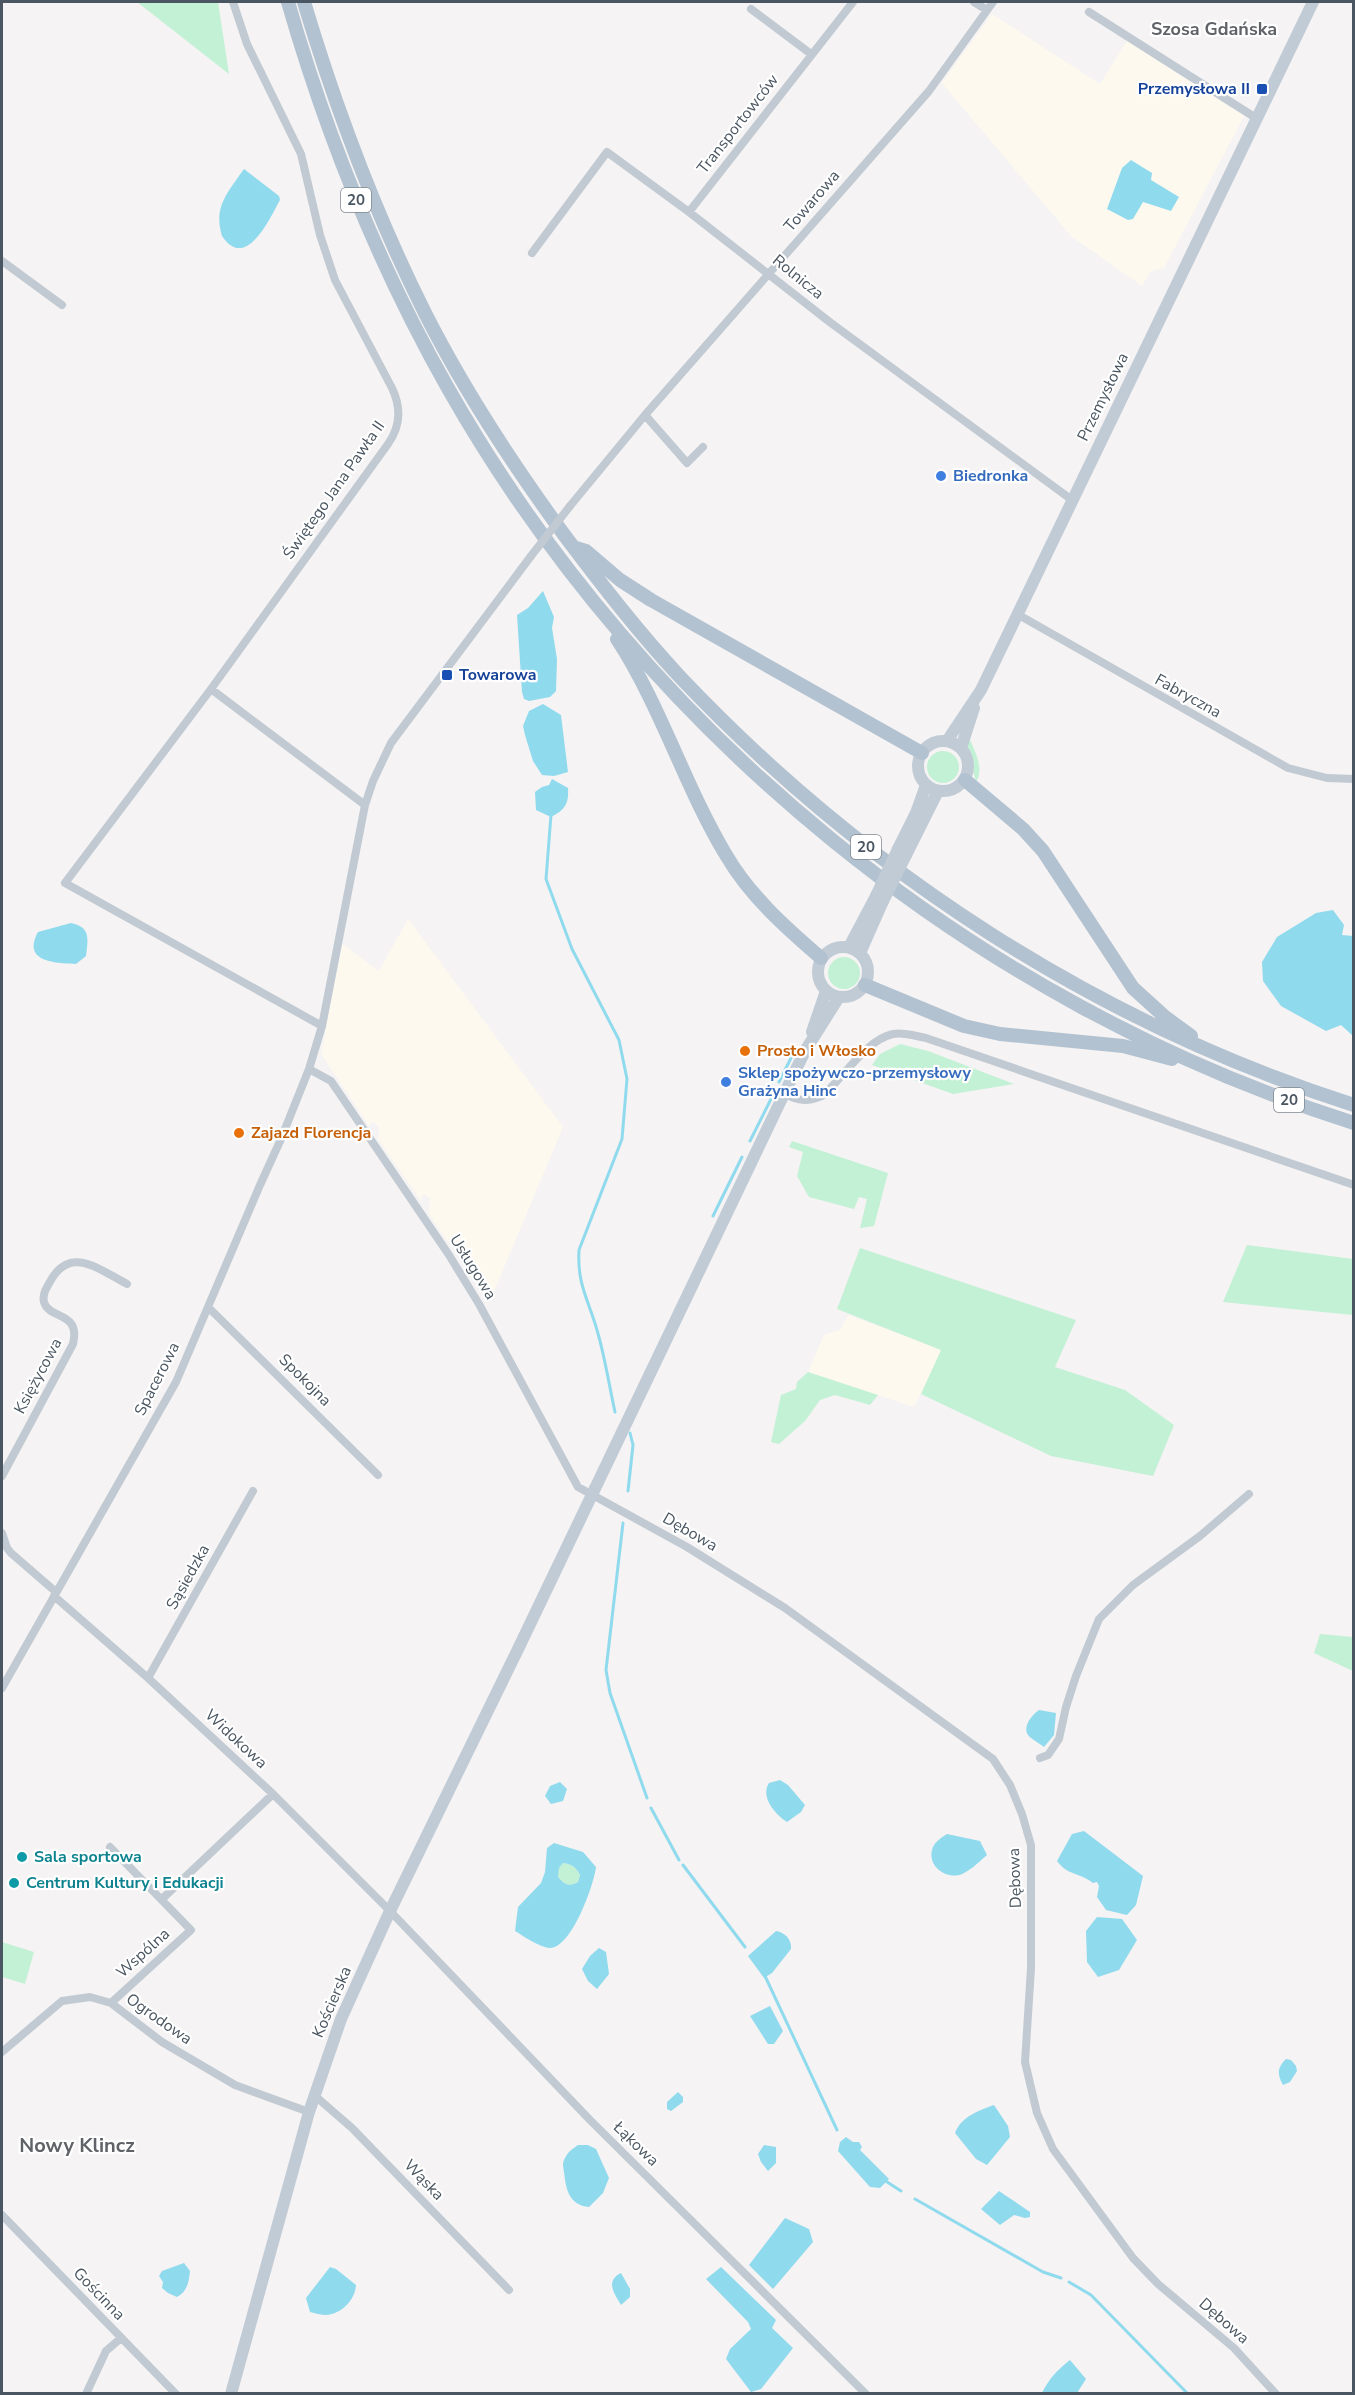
<svg xmlns="http://www.w3.org/2000/svg" width="1355" height="2395" font-family="'Nunito Sans',sans-serif">
<style>
.commercial{fill:#fdf9ef}
.green{fill:#c3f1d5}
.water{fill:#90daee;fill-rule:evenodd}
.lines{fill:none;stroke-linecap:round;stroke-linejoin:round}
.stream{stroke:#90daee;stroke-width:3}
.minor{stroke:#c1cad2;stroke-width:8}
.secondary{stroke:#c1cbd6;stroke-width:12}
.primary{stroke:#b3c2d1;stroke-width:14}
.minor-bridge{stroke:#c1cad2;stroke-width:8}
.secondary-bridge{stroke:#c1cbd6;stroke-width:12}
.transit-dot{fill:#1a4fb4;stroke:#fff;stroke-width:2}
.shop-dot{fill:#3f7fe0;stroke:#fff;stroke-width:2}
.food-dot{fill:#e8710a;stroke:#fff;stroke-width:2}
.culture-dot{fill:#0f9aa8;stroke:#fff;stroke-width:2}
.labels{text-anchor:middle;dominant-baseline:central;stroke-width:4.5;stroke-linejoin:round;paint-order:stroke}
.shield{fill:#fff;stroke:#808990;stroke-width:1.5}
.shield-label{font-size:15px;font-weight:bold;fill:#4a5661}
.transit-label{font-size:16px;font-weight:bold;fill:#164399;stroke:#fff;text-anchor:end}
.street-label{font-size:16px;fill:#4a5661;stroke:#fff}
.shop-label{font-size:16px;font-weight:bold;fill:#366cbe;stroke:#fff;text-anchor:start}
.food-label{font-size:16px;font-weight:bold;fill:#c56008;stroke:#fff;text-anchor:start}
.culture-label{font-size:16px;font-weight:bold;fill:#0d838f;stroke:#fff;text-anchor:start}
.neighbourhood-label{font-size:18px;font-weight:bold;fill:#5f6368;stroke:#fff}
.quarter-label{font-size:20px;font-weight:bold;fill:#5f6368;stroke:#fff}
</style>
<rect width="100%" height="100%" fill="#f5f3f3"/>
<!-- commercial -->
<path class="commercial" d="M992 14 1100 84 1127 41 1244 116 1164 268 1151 271 1142 286 1071 236 942 83Z
M408 919 563 1127 490 1301 459 1257 462 1249 457 1241H447L429 1214 430 1198 423 1194 421 1201 378 1139 379 1127 373 1121 369 1126 321 1054 342 944 379 971Z
M848 1315 942 1350 914 1407 808 1372 824 1335 840 1330Z"/>
<!-- green -->
<path class="green" d="M137 2H218L229 74Z
M968 735C974 750 985 768 976 782L967 746Z
M927 767a16 16 0 1 1 32 0a16 16 0 1 1-32 0Z
M828 973a16 16 0 1 1 32 0a16 16 0 1 1-32 0Z
M900 1044 928 1051 1014 1084 953 1094 872 1065 880 1054Z
M792 1141 888 1173 874 1226 860 1228 867 1199 859 1197 854 1209 809 1197 797 1176 803 1152 789 1147Z
M1247 1245 1353 1259V1315L1223 1302Z
M860 1248 1076 1320 1055 1367 1125 1390 1174 1425 1153 1476 1051 1456 921 1394 941 1350 837 1309Z
M808 1372 878 1395 870 1405 835 1395 820 1400 805 1421 779 1444 771 1442 781 1395 796 1389 797 1382Z
M1320 1634 1353 1637V1671L1314 1653Z
M563 1863C572 1864 576 1867 580 1875L578 1882C569 1887 565 1885 558 1877L559 1868Z
M2 1942 34 1952 25 1984 2 1977Z"/>
<!-- water -->
<path class="water" d="M1131 160 1152 173 1151 180 1179 197 1171 211 1143 202 1133 219 1128 220 1107 209 1122 168Z
M244 169 279 196 280 200C270 218 246 272 222 236 213 207 228 192 244 169Z
M543 591 554 617 552 628 557 659 556 691 550 697 529 701 524 699 522 692 517 615 528 608Z
M543 704 561 715 568 772 554 776 542 775 533 761 525 735 523 726 529 711Z
M552 779 568 788C569 804 565 810 551 817L536 810 535 792 542 787 549 785Z
M1333 910 1344 925 1342 935 1353 936V1036L1341 1025 1326 1031 1281 1006 1263 981 1262 962 1277 937 1316 913Z
M71 923C91 927 88 939 86 956L76 964C57 963 21 963 38 932Z
M1039 1710 1056 1713 1054 1735 1044 1747C1039 1743 1031 1739 1028 1735 1022 1726 1033 1714 1039 1710Z
M780 1780 788 1785 805 1805 801 1812 787 1822C775 1814 760 1797 769 1783Z
M560 1782 567 1789 563 1801 551 1804 545 1796 550 1786Z
M1084 1831 1143 1876 1136 1905 1127 1915 1106 1910 1097 1897 1099 1886 1097 1882 1093 1883C1079 1872 1068 1876 1057 1861L1072 1834Z
M947 1834 980 1841 987 1855C980 1861 972 1869 964 1873 948 1882 925 1866 933 1847 936 1841 942 1837 947 1834Z
M554 1843 583 1852 596 1867C594 1885 571 1950 549 1948 537 1946 525 1937 515 1931L518 1907 541 1883 545 1872 547 1848ZM563 1863C572 1864 576 1867 580 1875L578 1882C569 1887 565 1885 558 1877L559 1868Z
M1097 1917 1122 1919 1137 1940 1119 1970 1098 1977 1087 1962 1086 1931Z
M776 1931C784 1932 792 1939 791 1949L772 1973 764 1978 748 1956Z
M599 1948 606 1952 609 1974 597 1989 588 1981 582 1969 590 1956Z
M770 2006 783 2031 774 2044H768L750 2016Z
M1286 2059 1291 2060 1296 2066 1297 2071 1290 2082 1283 2085C1277 2074 1277 2068 1286 2059Z
M678 2092 683 2097V2102L671 2111 667 2109V2102Z
M994 2105 1008 2126 1010 2137 987 2165 976 2159 955 2133C962 2116 978 2111 994 2105Z
M846 2137 853 2142H859L862 2147 860 2150 889 2179 880 2188 870 2187 838 2151 840 2142Z
M578 2145H588L596 2149 609 2178 603 2193 589 2207C569 2205 566 2190 564 2172 563 2167 562 2163 565 2158 568 2152 572 2149 578 2145Z
M764 2145 776 2147V2163L768 2171 761 2162 758 2154Z
M999 2191 1030 2212V2217L1025 2218 1014 2215 1000 2225 981 2209Z
M785 2218 809 2229 813 2242 773 2289 749 2265Z
M184 2263 190 2271C189 2282 187 2292 177 2297L168 2293 162 2288 163 2282 159 2276 162 2271Z
M330 2267 336 2269 356 2285C355 2300 342 2314 326 2315 321 2315 315 2313 310 2312L306 2298Z
M721 2267 776 2320 772 2328 793 2348 761 2389 751 2392 726 2359 730 2349 751 2329 748 2322 706 2279Z
M621 2273 630 2289V2297L621 2305C614 2293 605 2281 621 2273Z
M1070 2360 1086 2379 1077 2393H1042C1048 2380 1058 2369 1070 2360Z"/>
<g class="lines">
<!-- stream -->
<path class="stream" d="M551 815 546 879 572 949 619 1040 627 1079 622 1139 579 1250C577 1284 588 1299 597 1330 605 1357 609 1385 615 1412
M779 1082 793 1054
M750 1141 772 1097
M713 1216 742 1157
M628 1491 633 1445 630 1433
M623 1523 606 1670 610 1693 647 1798
M651 1808 679 1860
M683 1865 745 1947
M765 1976 837 2130
M884 2180 901 2191
M915 2199 1043 2272 1061 2278
M1069 2282 1091 2295 1188 2394"/>
<!-- minor -->
<path class="minor" d="M233 2 247 44 301 154 320 235 335 280 392 388C401 407 401 426 388 444L211 689 65 883 322 1026
M974 2 987 10
M751 9 811 54
M1089 12 1256 118
M689 212 853 2
M532 253 607 152 689 212 831 323 1072 500
M2 261 62 305
M645 415 687 463 703 447
M570 506 645 415 929 91 993 2
M1017 614 1288 768 1327 778 1354 779
M211 689 365 805
M309 1069 331 1081 449 1255 479 1304 578 1487 687 1547 785 1608 993 1759 1010 1785 1022 1814 1031 1845V1968L1025 2062 1037 2113 1053 2149 1133 2258 1158 2284 1234 2348 1276 2394
M784 1094C799 1101 807 1102 822 1096 843 1079 865 1040 893 1034 904 1032 915 1036 926 1038L1354 1185
M208 1307 378 1475
M2 1476 73 1344C81 1311 49 1320 44 1302 42 1294 47 1287 51 1280 71 1245 100 1270 127 1284
M2 1533 7 1548 11 1553 56 1592
M54 1596 148 1678 273 1794 390 1911 590 2120 866 2394
M148 1678 253 1491
M2 1688 176 1382 260 1185 281 1139 309 1069 322 1026 365 805 373 781 391 743 531 556
M1040 1758 1048 1755 1059 1739 1066 1707 1076 1676 1099 1619 1133 1585 1200 1536 1249 1494
M110 1847 191 1930 111 2003
M162 1899 273 1794
M2 2052 62 2001 90 1997 111 2003 162 2042 235 2085 309 2112
M314 2095 352 2128 509 2290
M2 2215 176 2394
M86 2394 106 2351 121 2338"/>
<!-- secondary -->
<path class="secondary" d="M918 766a25 25 0 1 1 50 0a25 25 0 1 1-50 0Z
M947 741 981 690 1313 2
M961 748 974 708
M898 849 916 813 926 785
M906 855 938 791
M818 972a25 25 0 1 1 50 0a25 25 0 1 1-50 0Z
M849 947 876 896
M860 953 883 901
M812 1032 826 991
M231 2394 309 2112 341 2019 390 1911 520 1645 784 1094 805 1051 839 997"/>
<!-- primary -->
<path class="primary" d="M288 2C327 137 379 267 449 390 644 733 976 1004 1354 1123
M304 2C336 109 375 213 425 313 465 392 513 465 565 536 602 585 639 633 681 678 866 873 1097 1023 1354 1105
M576 548 586 551 620 580 651 600 922 753
M617 639C661 706 684 785 726 855 750 896 785 927 821 958
M965 780 1023 829 1043 851 1133 988 1165 1017 1191 1036
M865 985 964 1026 1000 1034 1123 1046 1172 1059"/>
<!-- minor-bridge -->
<path class="minor-bridge" d="M531 556 570 506"/>
<!-- secondary-bridge -->
<path class="secondary-bridge" d="M876 896 898 849
M883 901 906 855"/>
</g>
<!-- markers -->
<g class="transit-dot">
<rect x="1256" y="83" width="12" height="12" rx="3"/>
<rect x="441" y="669" width="12" height="12" rx="3"/>
</g>
<g class="shop-dot">
<circle cx="941" cy="476" r="6"/>
<circle cx="726" cy="1082" r="6"/>
</g>
<g class="food-dot">
<circle cx="745" cy="1051" r="6"/>
<circle cx="239" cy="1133" r="6"/>
</g>
<g class="culture-dot">
<circle cx="22" cy="1857" r="6"/>
<circle cx="14" cy="1883" r="6"/>
</g>
<g class="labels">
<!-- shield labels -->
<g class="shield">
<rect x="341" y="188" width="30" height="24" rx="4.5"/>
<rect x="851" y="835" width="30" height="24" rx="4.5"/>
<rect x="1274" y="1088" width="30" height="24" rx="4.5"/>
</g>
<g class="shield-label">
<text x="356" y="200">20</text>
<text x="866" y="847">20</text>
<text x="1289" y="1100">20</text>
</g>
<!-- transit labels -->
<g class="transit-label">
<text x="1250" y="89">Przemysłowa II</text>
<text x="459" y="675" text-anchor="start">Towarowa</text>
</g>
<!-- street labels -->
<g class="street-label">
<text transform="translate(738 124) rotate(-52)">Transportowców</text>
<text transform="translate(812 201) rotate(-49)">Towarowa</text>
<text transform="translate(798 277) rotate(39)">Rolnicza</text>
<text transform="translate(1103 397) rotate(-64)">Przemysłowa</text>
<text transform="translate(334 490) rotate(-55)">Świętego Jana Pawła II</text>
<text transform="translate(1188 696) rotate(29)">Fabryczna</text>
<text transform="translate(473 1267) rotate(58)">Usługowa</text>
<text transform="translate(38 1376) rotate(-62)">Księżycowa</text>
<text transform="translate(157 1379) rotate(-63)">Spacerowa</text>
<text transform="translate(305 1380) rotate(45)">Spokojna</text>
<text transform="translate(690 1532) rotate(30)">Dębowa</text>
<text transform="translate(188 1577) rotate(-61)">Sąsiedzka</text>
<text transform="translate(236 1739) rotate(43)">Widokowa</text>
<text transform="translate(1015 1878) rotate(-92)">Dębowa</text>
<text transform="translate(143 1953) rotate(-42)">Wspólna</text>
<text transform="translate(332 2002) rotate(-67)">Kościerska</text>
<text transform="translate(159 2019) rotate(35)">Ogrodowa</text>
<text transform="translate(636 2144) rotate(44)">Łąkowa</text>
<text transform="translate(424 2180) rotate(46)">Wąska</text>
<text transform="translate(99 2294) rotate(46)">Gościnna</text>
<text transform="translate(1224 2321) rotate(41)">Dębowa</text>
</g>
<!-- shop labels -->
<g class="shop-label">
<text x="953" y="476">Biedronka</text>
<text x="738" y="1073">Sklep spożywczo-przemysłowy<tspan x="738" dy="18">Grażyna Hinc</tspan></text>
</g>
<!-- food labels -->
<g class="food-label">
<text x="757" y="1051">Prosto i Włosko</text>
<text x="251" y="1133">Zajazd Florencja</text>
</g>
<!-- culture labels -->
<g class="culture-label">
<text x="34" y="1857">Sala sportowa</text>
<text x="26" y="1883">Centrum Kultury i Edukacji</text>
</g>
<!-- neighbourhood labels -->
<g class="neighbourhood-label">
<text x="1214" y="29">Szosa Gdańska</text>
</g>
<!-- quarter labels -->
<g class="quarter-label">
<text x="77" y="2145">Nowy Klincz</text>
</g>
</g>
<!-- border -->
<rect width="1355" height="2395" fill="none" stroke="#4a5661" stroke-width="6"/>
</svg>
